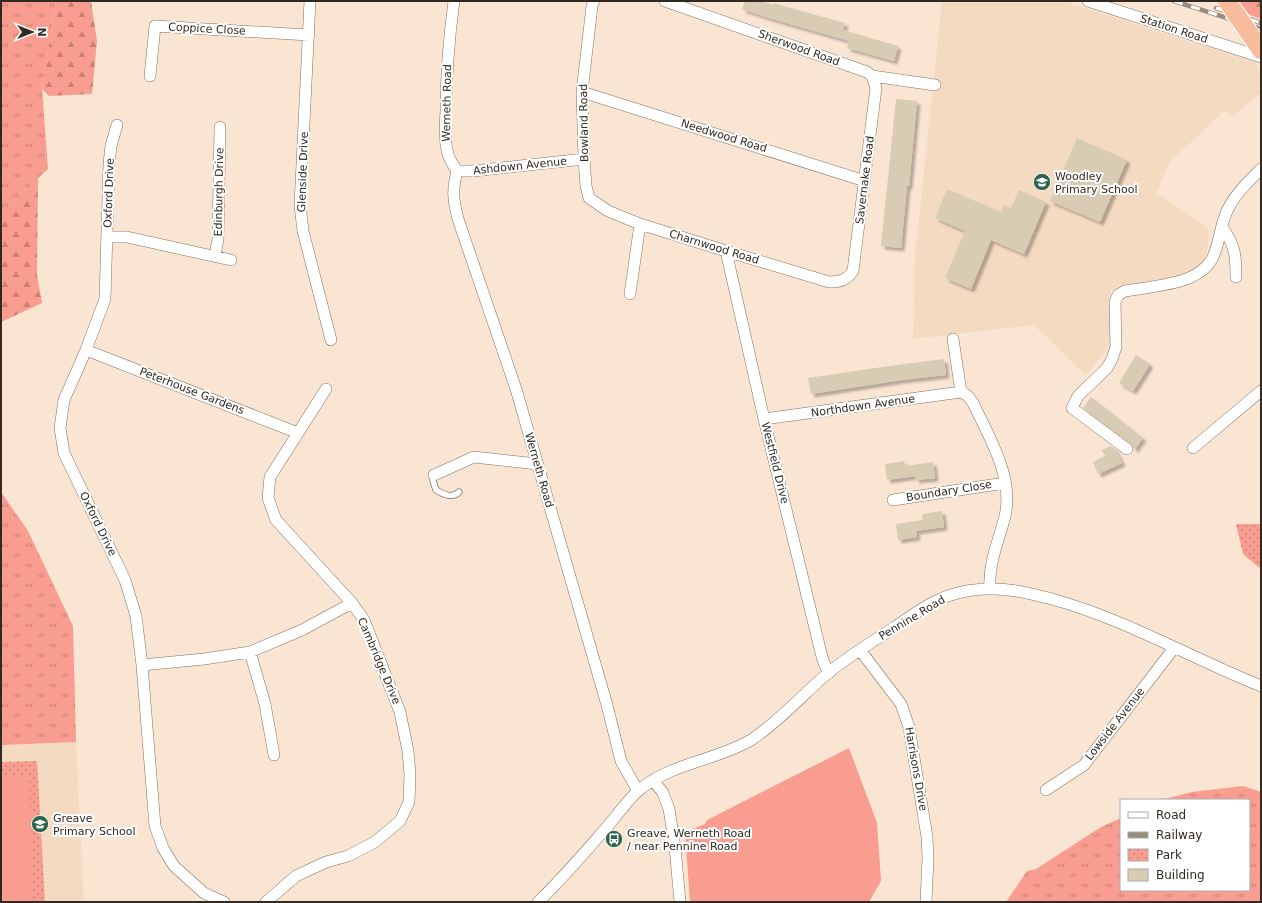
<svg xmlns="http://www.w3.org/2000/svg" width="1262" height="903" font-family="'DejaVu Sans',sans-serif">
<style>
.built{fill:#f4dac1}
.grass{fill:url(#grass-tufts)}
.forest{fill:url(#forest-firs)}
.park{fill:url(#park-dots)}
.garden{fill:#f99d90}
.building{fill:#d8ccb4;filter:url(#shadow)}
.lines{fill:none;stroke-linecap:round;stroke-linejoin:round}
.lane-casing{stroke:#83705f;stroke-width:7}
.street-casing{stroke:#83705f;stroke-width:12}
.lane{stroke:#fff;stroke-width:5.5}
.street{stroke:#fff;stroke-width:11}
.rail-casing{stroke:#998b7d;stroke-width:4.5}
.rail{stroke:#fff;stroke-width:3;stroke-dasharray:9;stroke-linecap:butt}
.primary-bridge-casing{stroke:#fff;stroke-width:20;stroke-linecap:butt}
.primary-bridge{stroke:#f8bc9c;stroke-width:18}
.labels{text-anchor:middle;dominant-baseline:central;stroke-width:4;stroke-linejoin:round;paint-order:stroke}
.street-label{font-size:11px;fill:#312a22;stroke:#fff}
.poi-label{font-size:11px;fill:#312a22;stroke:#fff;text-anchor:start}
</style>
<defs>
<pattern id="grass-tufts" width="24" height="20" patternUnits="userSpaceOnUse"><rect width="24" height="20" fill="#f99d90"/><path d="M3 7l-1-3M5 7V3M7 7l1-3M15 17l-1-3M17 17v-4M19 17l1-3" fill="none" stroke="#ca8075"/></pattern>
<pattern id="forest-firs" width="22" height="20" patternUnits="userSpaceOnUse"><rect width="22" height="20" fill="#f99d90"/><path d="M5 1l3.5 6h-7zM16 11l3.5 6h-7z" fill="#ca8075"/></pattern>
<pattern id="park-dots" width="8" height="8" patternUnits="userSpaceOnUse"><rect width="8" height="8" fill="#f99d90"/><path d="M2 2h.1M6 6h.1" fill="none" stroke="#ca8075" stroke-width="1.8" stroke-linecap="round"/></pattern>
<filter id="shadow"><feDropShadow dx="3.5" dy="3.5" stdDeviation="1" flood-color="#0004"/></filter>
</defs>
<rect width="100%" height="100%" fill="#fae5d2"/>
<!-- built -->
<path class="built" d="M942 1H1062L1255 62 1261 70V93L1232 117 1225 110 1171 161 1165 171 1157 193 1208 228V246L1204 264 1187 275 1111 290V345L1086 375 1034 325 913 339 915 257Z
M76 742 84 902H1V745Z"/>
<!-- grass -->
<path class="grass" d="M1 1H56L42 89 48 169 1 212Z
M1 492 28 531 73 626 76 742 1 745Z
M1243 786 1261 792V902H1006L1027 871 1036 869 1101 827 1121 818V890H1249V800H1161L1192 792Z"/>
<!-- forest -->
<path class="forest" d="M56 1H91L97 41 92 94 49 96 42 89Z
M1238 1H1261V19L1250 15Z
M38 178 37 275 42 303 1 322V212Z"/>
<!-- park -->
<path class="park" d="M1236 524H1261V569L1243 554Z
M37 761 45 902H1V762Z"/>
<!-- garden -->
<path class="garden" d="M849 748 877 823 881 881 869 902H690L685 832 705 824 707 820Z
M29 775 33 902H1V776Z"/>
<!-- building -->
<path class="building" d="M745 1H761L773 5V3L845 23 843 30 898 46 894 61 847 48 849 41 769 18 742 9Z
M896 99 917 101 909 186H907L901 248 881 246Z
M1077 138 1127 160 1100 222 1050 201Z
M947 189 1001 212 1003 205 1011 208 1019 190 1046 202 1024 254 991 240 971 289 945 278 965 231 935 218Z
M1136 355 1150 364 1133 391 1119 383Z
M944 359 946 375 901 380 811 394 808 378 889 366Z
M1091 397 1143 438 1134 450 1131 443 1083 408Z
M1111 446 1115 449 1122 463 1098 474 1093 462 1105 456 1102 450Z
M904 461 905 466 933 462 935 478 916 480 915 476 887 480 885 464Z
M942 511 944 527 916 531 917 537 898 540 896 524 923 520 922 514Z"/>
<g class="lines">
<defs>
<path id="lane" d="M434 475 433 481 436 490C443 494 452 499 459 492"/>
<path id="street" d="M310 1 300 205 303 231 331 340
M454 1C449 38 446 74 446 111 445 127 444 143 449 157 451 162 454 166 457 171 452 191 453 199 458 219L516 389 607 705 621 761 638 791
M594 1 592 6 582 92 584 159 586 186 589 198 608 211 640 224 726 251 829 282C840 282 847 280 853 271L876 88 872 76
M665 1 867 72 872 76 935 85
M1088 1 1261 57
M150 76 155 26 309 35
M582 92 865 181
M117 125 111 146 109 164 105 299 86 350 64 400 60 428 64 453 125 580 136 616 142 665 155 826 163 848 174 866 204 893 224 902
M457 171H473L584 159
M1222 227C1235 245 1236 255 1236 277
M108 237H127L231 260
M726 251 764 419 821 653 824 663 829 673
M215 256 218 239 220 127
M630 294 640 224
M953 339 961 392 968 396 973 403C989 437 1014 477 1005 516 999 540 988 564 990 589
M86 350 298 433
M764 419 961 392
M1193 448 1261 391
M1127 449 1072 408 1078 396 1107 368 1112 359 1116 347 1115 302 1118 295 1125 291C1144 288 1173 285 1189 278 1224 263 1214 237 1228 209 1236 193 1249 181 1261 169
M434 475 474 457 537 464
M893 500 1005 483
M860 650 901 704 909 727 927 837 928 858 926 902
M250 652 265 704 274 755
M142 665 204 659 250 652 302 630 352 603
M653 780 663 793 669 809 675 847 680 902
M1046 790 1084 765 1174 648
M266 902 296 876 326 862 348 856 375 842 400 821 409 802 410 774 408 751 400 712 364 620 352 603 276 520 268 498 270 477 326 389
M538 902C563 878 585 852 608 826 617 815 627 801 638 791 670 763 715 761 751 740 780 721 802 695 828 673 849 656 873 641 895 627 913 615 931 601 951 595 963 591 976 589 989 589 1010 588 1031 594 1052 599 1125 619 1191 658 1261 686"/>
</defs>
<!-- lane casing -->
<use href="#lane" class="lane-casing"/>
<!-- street casing -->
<use href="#street" class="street-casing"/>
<!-- lane -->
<use href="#lane" class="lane"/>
<!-- street -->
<use href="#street" class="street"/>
<defs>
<path id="rail" d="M1174 1 1261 29
M1216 8 1261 23"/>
</defs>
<!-- rail casing -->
<use href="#rail" class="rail-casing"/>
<!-- rail -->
<use href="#rail" class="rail"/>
<defs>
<path id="primary-bridge" d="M1227 1 1261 50"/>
</defs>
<!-- primary-bridge casing -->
<use href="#primary-bridge" class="primary-bridge-casing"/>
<!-- primary-bridge -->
<use href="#primary-bridge" class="primary-bridge"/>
</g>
<!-- icons -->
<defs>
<symbol id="school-disc" viewBox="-11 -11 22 22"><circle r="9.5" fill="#2d644b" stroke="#fff"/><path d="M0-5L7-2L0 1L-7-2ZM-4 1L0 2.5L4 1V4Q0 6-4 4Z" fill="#fff"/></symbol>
<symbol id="bus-disc" viewBox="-11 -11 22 22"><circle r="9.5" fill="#2d644b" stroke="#fff"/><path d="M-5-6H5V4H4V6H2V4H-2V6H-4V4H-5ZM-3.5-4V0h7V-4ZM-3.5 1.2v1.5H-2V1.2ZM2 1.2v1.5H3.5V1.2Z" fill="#fff"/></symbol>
</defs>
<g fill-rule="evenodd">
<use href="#school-disc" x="1032" y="172" width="20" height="20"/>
<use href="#school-disc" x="30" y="814" width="20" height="20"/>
<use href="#bus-disc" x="604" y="829" width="20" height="20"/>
</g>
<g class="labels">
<!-- street labels -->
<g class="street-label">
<text transform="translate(207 29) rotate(3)">Coppice Close</text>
<text transform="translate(1174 29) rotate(18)">Station Road</text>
<text transform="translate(799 48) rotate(20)">Sherwood Road</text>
<text transform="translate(447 103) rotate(-89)">Werneth Road</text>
<text transform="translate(584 123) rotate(-91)">Bowland Road</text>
<text transform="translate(724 136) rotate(17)">Needwood Road</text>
<text transform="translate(520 166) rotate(-6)">Ashdown Avenue</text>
<text transform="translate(303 172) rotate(-88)">Glenside Drive</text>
<text transform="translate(865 180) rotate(-83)">Savernake Road</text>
<text transform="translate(219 192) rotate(-89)">Edinburgh Drive</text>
<text transform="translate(109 193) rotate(-88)">Oxford Drive</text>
<text transform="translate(714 247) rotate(17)">Charnwood Road</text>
<text transform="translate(192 391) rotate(21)">Peterhouse Gardens</text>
<text transform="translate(863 406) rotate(-8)">Northdown Avenue</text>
<text transform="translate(775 463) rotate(76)">Westfield Drive</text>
<text transform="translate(539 470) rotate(74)">Werneth Road</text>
<text transform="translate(949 491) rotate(-9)">Boundary Close</text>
<text transform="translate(98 524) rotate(64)">Oxford Drive</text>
<text transform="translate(912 618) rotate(-31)">Pennine Road</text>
<text transform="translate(379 661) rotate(67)">Cambridge Drive</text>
<text transform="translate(1115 724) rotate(-52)">Lowside Avenue</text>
<text transform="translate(916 769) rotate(80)">Harrisons Drive</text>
</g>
<!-- poi labels -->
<g class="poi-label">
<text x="1055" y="176">Woodley<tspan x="1055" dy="13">Primary School</tspan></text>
<text x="53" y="818">Greave<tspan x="53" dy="13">Primary School</tspan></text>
<text x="627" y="833">Greave, Werneth Road<tspan x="627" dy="13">/ near Pennine Road</tspan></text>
</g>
</g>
<!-- border -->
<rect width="1262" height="903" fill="none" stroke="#312a22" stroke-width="4"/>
<!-- legend -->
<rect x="1120" y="799" width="130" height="92" fill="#ffffff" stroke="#adaaa7"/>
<rect x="1128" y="812" width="20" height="6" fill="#ffffff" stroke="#adaaa7"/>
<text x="1156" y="819" font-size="12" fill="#312a22">Road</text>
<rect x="1128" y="832" width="20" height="6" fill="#998b7d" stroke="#adaaa7"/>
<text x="1156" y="839" font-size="12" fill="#312a22">Railway</text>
<rect x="1128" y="849" width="20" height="12" fill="url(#park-dots)" stroke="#adaaa7"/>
<text x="1156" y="859" font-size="12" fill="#312a22">Park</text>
<rect x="1128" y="869" width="20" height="12" fill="#d8ccb4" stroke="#adaaa7"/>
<text x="1156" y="879" font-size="12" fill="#312a22">Building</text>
<!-- north arrow -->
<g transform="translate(32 32) rotate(90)" stroke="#ffffff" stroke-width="3" paint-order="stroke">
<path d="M0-3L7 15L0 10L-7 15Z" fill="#312a22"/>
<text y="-6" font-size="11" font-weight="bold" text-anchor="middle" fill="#312a22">N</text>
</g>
</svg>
